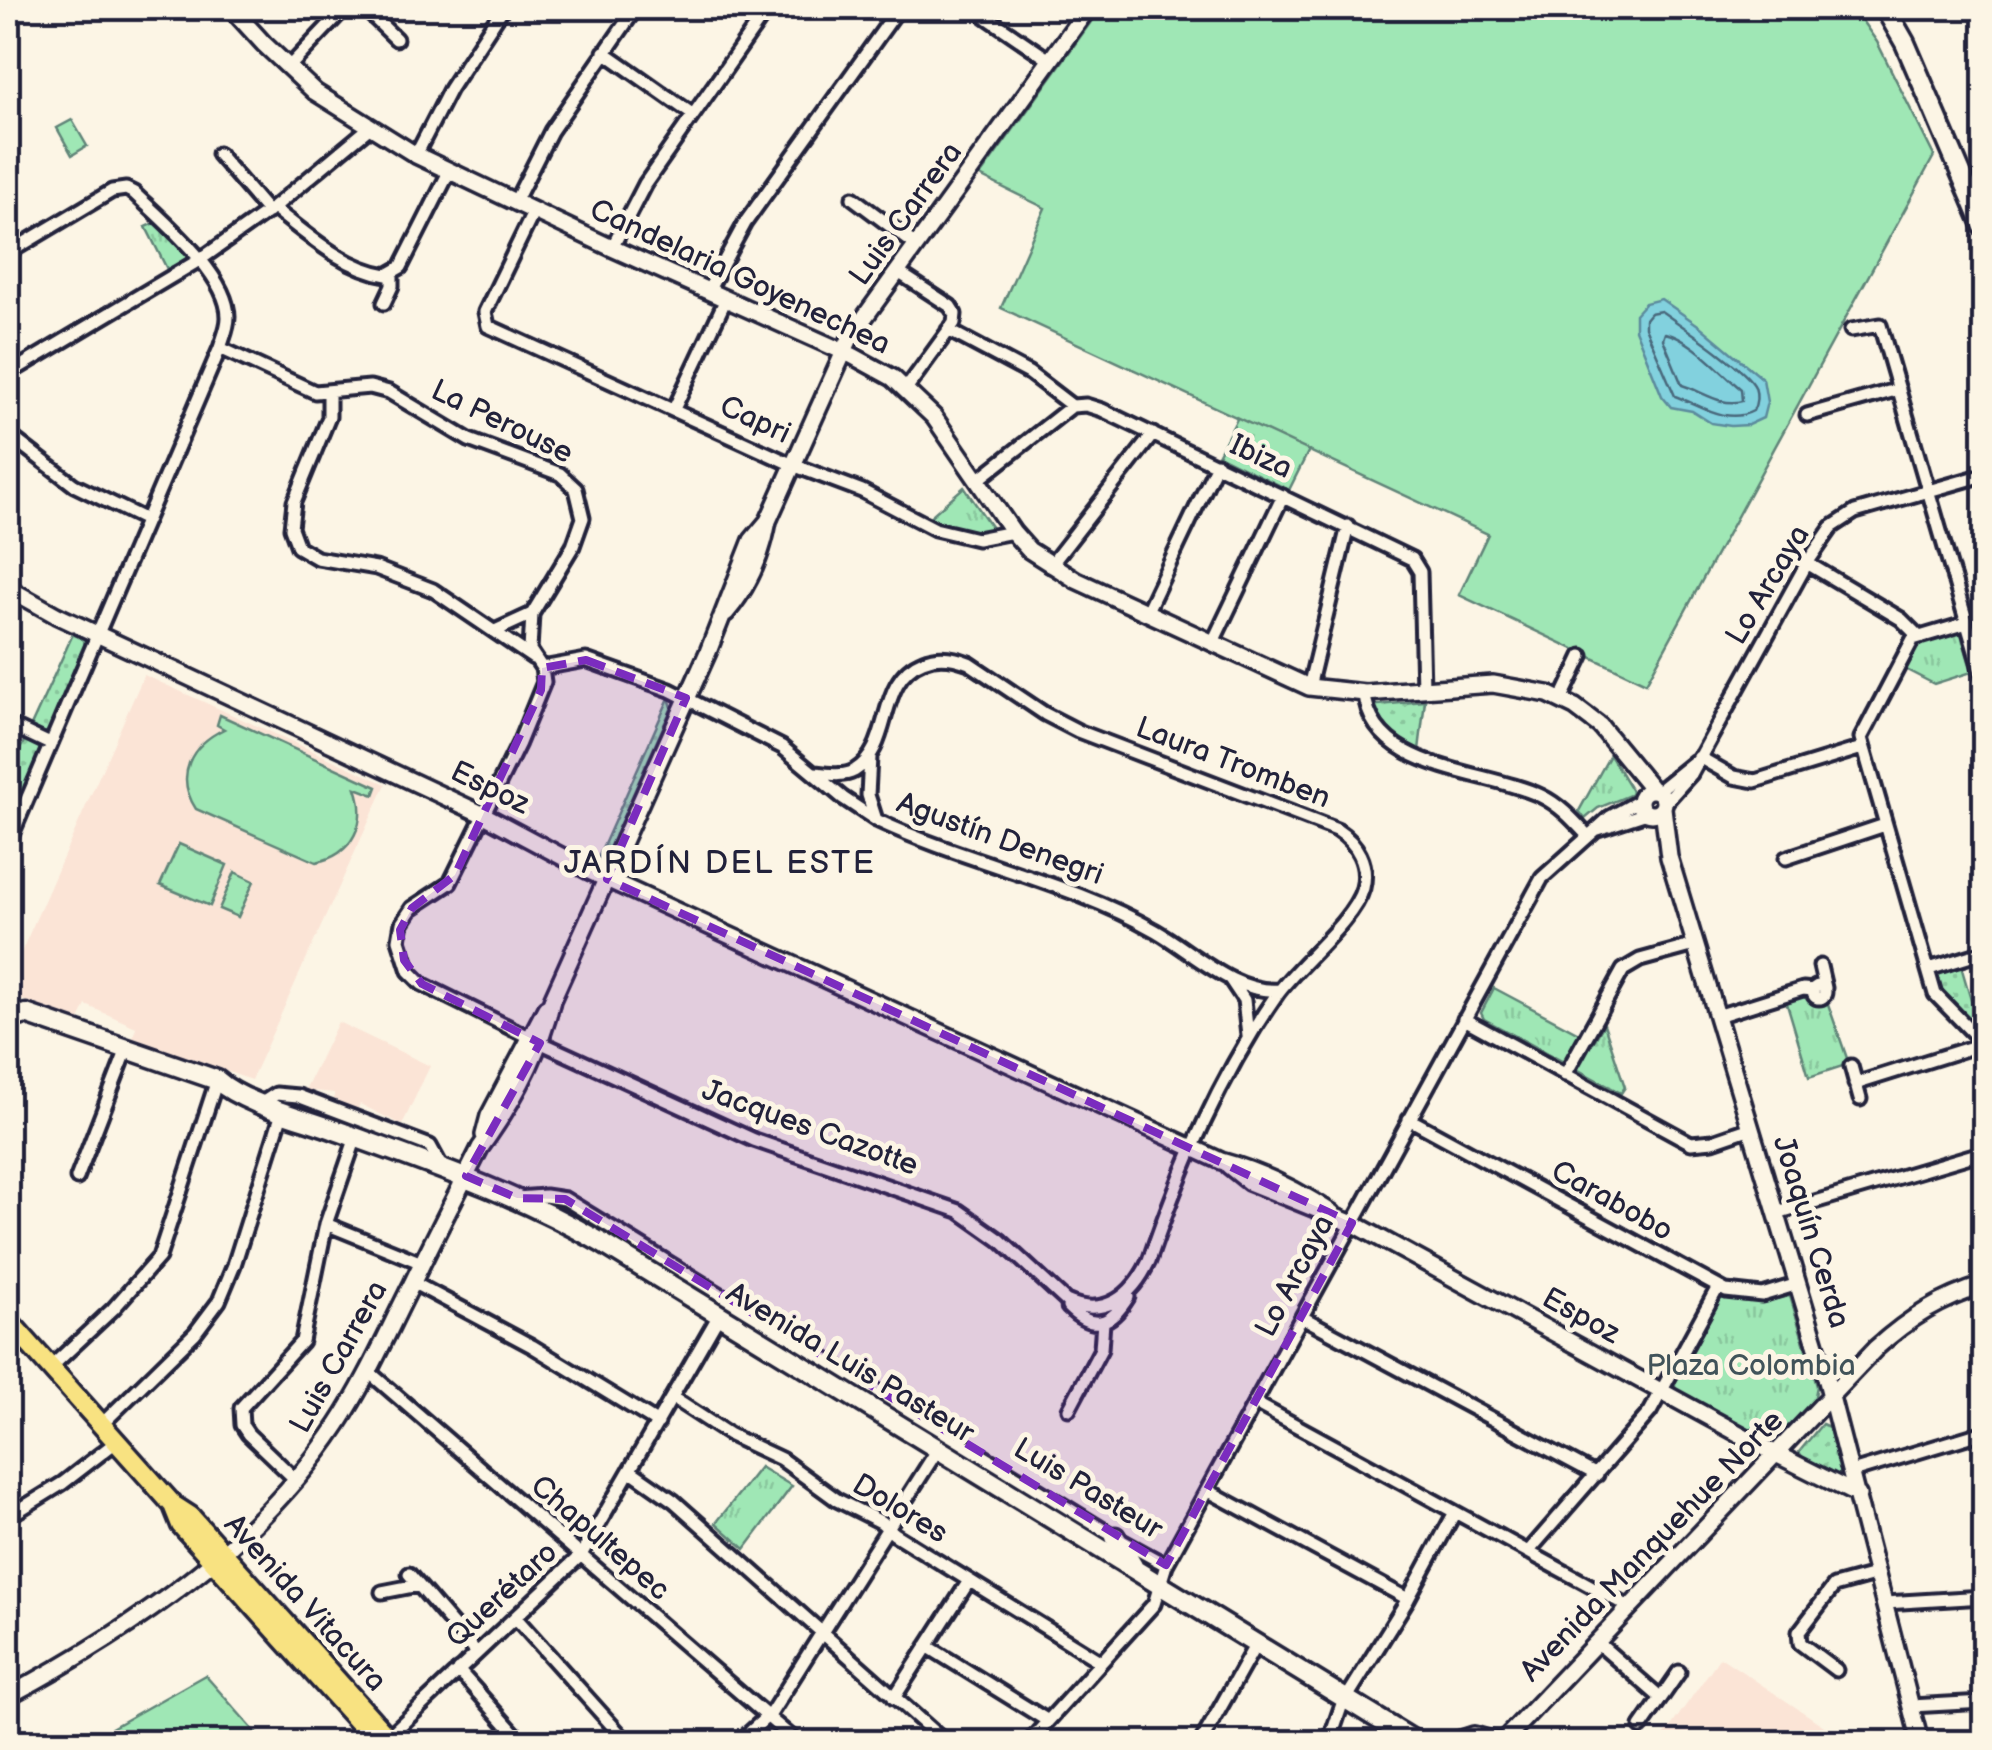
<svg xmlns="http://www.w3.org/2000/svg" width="1992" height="1750" font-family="'Balsamiq Sans',sans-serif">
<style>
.built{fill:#fbe4d6}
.grass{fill:url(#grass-dots);stroke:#608478;stroke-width:2.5}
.park{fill:url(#park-tufts);stroke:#608478;stroke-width:2.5}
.pitch{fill:#9fe7b5;stroke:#608478;stroke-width:2.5}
.water{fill:#82d1de;stroke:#5c8b9d;stroke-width:2.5}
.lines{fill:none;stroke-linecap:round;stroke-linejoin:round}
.shore{stroke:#48687c;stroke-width:2.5}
.minor-casing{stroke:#22223b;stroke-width:19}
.tertiary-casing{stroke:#22223b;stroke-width:22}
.secondary-casing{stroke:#22223b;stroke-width:25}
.primary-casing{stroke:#22223b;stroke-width:25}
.minor{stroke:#fcf5e5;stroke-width:11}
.tertiary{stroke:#fcf5e5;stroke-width:15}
.secondary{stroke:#fcf5e5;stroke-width:18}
.primary{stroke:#f8e281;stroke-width:18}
.marked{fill:#7b2cbf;fill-opacity:0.2;stroke:#7b2cbf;stroke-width:8;stroke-dasharray:20 12;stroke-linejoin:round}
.labels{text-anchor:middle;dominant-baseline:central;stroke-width:10;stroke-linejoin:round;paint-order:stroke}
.street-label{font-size:30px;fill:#22223b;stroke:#fcf5e5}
.park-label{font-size:30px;fill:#41535a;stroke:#fcf5e5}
.neighbourhood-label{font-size:32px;letter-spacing:2.5px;fill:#22223b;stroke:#fcf5e5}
</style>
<defs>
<pattern id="grass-dots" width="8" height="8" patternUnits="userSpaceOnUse" patternTransform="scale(2.5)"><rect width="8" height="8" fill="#9fe7b5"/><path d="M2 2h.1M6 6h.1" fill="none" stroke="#89c69d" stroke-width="1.8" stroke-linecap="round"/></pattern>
<pattern id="park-tufts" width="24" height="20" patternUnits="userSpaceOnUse" patternTransform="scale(2.5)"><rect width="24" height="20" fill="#9fe7b5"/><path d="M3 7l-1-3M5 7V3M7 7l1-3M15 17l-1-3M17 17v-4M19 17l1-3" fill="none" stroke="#89c69d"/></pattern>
</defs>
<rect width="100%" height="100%" fill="#fcf5e5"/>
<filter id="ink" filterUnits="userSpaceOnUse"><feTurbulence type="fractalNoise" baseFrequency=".01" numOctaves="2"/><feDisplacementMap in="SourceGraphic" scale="20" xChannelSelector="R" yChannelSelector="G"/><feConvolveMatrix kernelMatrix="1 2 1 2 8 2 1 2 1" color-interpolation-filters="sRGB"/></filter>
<g filter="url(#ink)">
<!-- built -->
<path class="built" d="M144 675 386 784 251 1080 133 1038 136 1027 86 1005 79 1020 8 995V982Z
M338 1022 430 1066 402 1125 360 1104 357 1110 334 1099V1093L305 1090Z
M1720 1657 1836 1734 1830 1742H1660Z"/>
<!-- grass -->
<path class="grass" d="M73 634 84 640 85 646 8 824V776Z
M669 698 672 707 606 855 598 858Z
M1425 701 1419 750 1384 729 1366 706Z
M1961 966 1980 1031 1943 996 1937 973Z
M547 1204 558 1205 601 1229 1114 1541 1117 1548Z
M1822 1424 1829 1427 1841 1474 1837 1477 1803 1458 1799 1452Z"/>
<!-- park -->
<path class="park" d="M157 222 188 255 185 261 167 269 146 227Z
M1238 417 1309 450 1289 490 1218 455Z
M964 487 994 531H958L926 520Z
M1960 630 1972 672 1934 684 1903 668 1921 640Z
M1610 755 1632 791 1630 795 1598 808 1585 819 1579 811Z
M1494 988 1594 1041 1604 1024 1625 1087 1621 1093 1484 1019 1481 1013Z
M1808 994 1817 1001H1827L1849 1064 1809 1077 1786 1000Z
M1790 1296 1817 1386 1814 1401 1776 1446 1675 1390V1383L1721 1298 1749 1302Z
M760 1467 792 1486 745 1549 716 1523Z"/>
<!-- pitch -->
<path class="pitch" d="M1101 8H1853L1877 42 1934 156 1646 683 1459 595 1488 534 1001 308 1045 208 980 176Z
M72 120 87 146 72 155 57 128Z
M220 715 377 787 374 795 356 788C368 822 353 855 316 862L196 809C174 775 191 745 224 729L217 725Z
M179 844 227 865 210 906 160 885Z
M235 872 254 881 238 917 219 909Z
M205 1675 264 1742H84L99 1735Z"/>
<!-- water -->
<path class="water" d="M1661 299 1701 327 1763 379 1767 402 1763 418 1748 425 1731 426 1711 423 1692 411 1671 407 1662 396 1635 329V314L1645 303Z"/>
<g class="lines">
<!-- shore -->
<path class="shore" d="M1661 311C1679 324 1748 370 1755 387 1758 396 1757 403 1753 411 1727 425 1700 405 1675 396L1645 327V319L1650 313Z
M1665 333C1692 339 1720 372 1741 389L1742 401C1721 407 1702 391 1682 385L1663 339Z"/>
<defs>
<path id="minor" d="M364 8 396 39
M985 16 1051 61
M604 52 692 114
M288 68 345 8
M218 154 268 212
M416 155 450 89 503 8
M853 198 917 246
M515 202 551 131 636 8
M273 208C307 234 343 268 387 275L401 267 449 172
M534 211 485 312 488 326 793 465 862 491 935 529 977 539 1013 532
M612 248 645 184 768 8
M8 253 112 191 126 189 134 193C163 221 228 275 228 317 228 328 223 338 220 348L8 844
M898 272 950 306 955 314 954 323 906 389
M708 291 745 223 899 8
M384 303 392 286V273
M948 330 1029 373 1072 406
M1851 330 1880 325 1984 682
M220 348 315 392 370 387 389 392 469 440 560 474 576 489 583 518 573 546 532 614 530 650 542 668 544 682 519 743 450 883 412 908 402 923 399 940 409 971 422 984 533 1039 754 1140 959 1211 1000 1240 1066 1301C1105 1319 1133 1295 1149 1261 1181 1167 1220 1076 1277 994 1298 964 1354 921 1363 888 1369 864 1357 843 1337 830L1078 731 1045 714 969 663C954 657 939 654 923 661 875 680 895 746 854 771 843 777 828 774 815 773
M8 374 201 259 273 208 369 128
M329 393V417L294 502 291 528 298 547 317 558 376 568 433 590 533 658
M674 409 726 299
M1807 415 1899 389
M8 434 74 485 146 520
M978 480 1072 406 1086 405 1102 410 1412 559 1420 572 1423 689
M1807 563 1901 619 1918 636
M1050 566 1153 434
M1146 613 1217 464
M1967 623 1913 639 1861 738 1935 994 1976 1036 1984 1064
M495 631 532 614
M1212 644 1283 496
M542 668 586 660 670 690 782 747 843 798 876 820C967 863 1068 881 1156 931 1194 953 1235 994 1279 990
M1309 687 1348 526
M1365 693C1370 771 1489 770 1541 796 1560 805 1574 821 1588 836
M1561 700 1582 656
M8 724 50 744
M870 757 868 795 876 820
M1699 757 1734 777 1755 781 1862 748
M1658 791 1695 761
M1664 804 1691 774 1807 563 1832 527 1855 512 1984 475
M1598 829 1647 813
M1786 858 1885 825
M1820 966 1825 988
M1929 969 1984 952
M1230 979 1244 1000 1248 1036
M1813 992a6 6 0 1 1 12 0a6 6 0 1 1-12 0Z
M1717 1016 1803 989 1813 990
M1464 1019 1691 1143 1713 1141 1751 1128
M1851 1066 1860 1099
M1565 1075 1623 970 1640 960 1695 945
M1855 1084 1979 1045
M262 1103 276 1094 298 1096 430 1146 442 1168
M1409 1119 1726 1291 1762 1295 1798 1284
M77 1178 127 1049
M517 1198 545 1196 565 1199 1115 1537 1166 1565
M1777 1213 1984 1152
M326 1224 422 1263
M412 1282 532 1346 658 1423
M1068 1307C1093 1332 1111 1325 1128 1297
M1302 1317 1597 1475
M50 1368 113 1309 159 1257 217 1080
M369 1372 797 1742
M673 1398 730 1435 781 1459 837 1500 881 1522 894 1534 1101 1662
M1255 1403 1631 1608
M1069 1409 1101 1349 1103 1322
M101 1425 195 1333 219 1301 234 1265 283 1110
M631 1471 674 1501 945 1742
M1852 1472 1984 1432
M296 1480 248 1434 242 1425 241 1408 302 1341 326 1224 356 1137
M1207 1490 1408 1599
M8 1517 63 1483 116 1442
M1528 1552 1650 1412 1718 1287
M409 1574 477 1653
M382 1592 418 1585
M1885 1603 1984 1597
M515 1617 627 1742
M1598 1643 1661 1698
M927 1646 1048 1721
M458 1670 522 1742
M1836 1670 1800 1643 1799 1632 1834 1586 1878 1574
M894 1698 969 1581
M1911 1706 1984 1702
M1641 1727 1679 1672
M388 1737 581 1555 719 1315
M739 1742 771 1713 938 1449
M1029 1742 1154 1604 1166 1565 1542 878 1610 817 1639 801
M1201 1742 1256 1644
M1329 1742 1341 1707 1408 1599 1455 1512"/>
<path id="tertiary" d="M231 8 264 44 315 92 416 155 612 248 853 356 893 378 934 417 1013 532 1029 550 1076 580 1309 687 1365 693 1493 684 1548 694 1575 707 1600 726 1652 789
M8 588 56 615 484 815 589 871 1221 1161C1262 1172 1296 1189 1332 1213
M726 613C749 586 762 555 768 521L851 336 1088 8
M1640 802a12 12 0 1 1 24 0a12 12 0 1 1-24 0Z
M1663 808 1669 857 1827 1381 1920 1742
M484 1135 489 1116 546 1008
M1229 1166 1249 1182 1358 1226 1778 1455 1858 1495
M8 1696C133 1629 258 1545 338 1424 367 1380 388 1331 412 1284 434 1238 457 1194 480 1148 512 1104 540 1053 552 1000L708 652 752 540 768 521
M1452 1742 1474 1735 1499 1742
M1502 1742 1876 1348C1909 1318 1942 1298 1984 1285"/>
<path id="secondary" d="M1885 8 1905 43 1984 227
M8 1012 19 1016 26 1014 217 1080C243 1104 304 1118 338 1131 429 1164 518 1194 602 1243L1416 1742
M1115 1537 1133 1566"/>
<path id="primary" d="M8 1320 173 1505 190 1516 214 1543 392 1742
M173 1505 181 1525 376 1742"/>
</defs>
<!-- minor casing -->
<use href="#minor" class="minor-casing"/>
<!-- tertiary casing -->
<use href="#tertiary" class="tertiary-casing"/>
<!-- secondary casing -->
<use href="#secondary" class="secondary-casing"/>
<!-- primary casing -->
<use href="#primary" class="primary-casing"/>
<!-- minor -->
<use href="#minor" class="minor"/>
<!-- tertiary -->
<use href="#tertiary" class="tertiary"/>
<!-- secondary -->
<use href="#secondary" class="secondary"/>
<!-- primary -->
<use href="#primary" class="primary"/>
</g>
</g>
<!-- marked area -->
<path class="marked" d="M586 660 686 698 607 879 1352 1223 1166 1565 565 1199 517 1198 466 1176 540 1043 422 984 404 960 400 930 412 908 455 875 541 690 542 668Z"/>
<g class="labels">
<!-- street labels -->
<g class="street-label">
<text transform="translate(906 214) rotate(-54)">Luis Carrera</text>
<text transform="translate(740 277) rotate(25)">Candelaria Goyenechea</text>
<text transform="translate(755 420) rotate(25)">Capri</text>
<text transform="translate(502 422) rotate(26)">La Perouse</text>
<text transform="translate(1261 457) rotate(25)">Ibiza</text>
<text transform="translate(1768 585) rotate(-59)">Lo Arcaya</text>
<text transform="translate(1233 763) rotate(21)">Laura Tromben</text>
<text transform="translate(490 788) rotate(26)">Espoz</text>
<text transform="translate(1000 839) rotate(20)">Agustín Denegri</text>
<text transform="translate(810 1128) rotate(20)">Jacques Cazotte</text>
<text transform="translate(1612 1201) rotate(29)">Carabobo</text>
<text transform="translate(1811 1232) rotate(73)">Joaquín Cerda</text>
<text transform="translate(1295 1276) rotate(-62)">Lo Arcaya</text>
<text transform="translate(1581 1316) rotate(29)">Espoz</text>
<text transform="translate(339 1357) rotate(-61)">Luis Carrera</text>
<text transform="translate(850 1363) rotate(31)">Avenida Luis Pasteur</text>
<text transform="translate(1088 1489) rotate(31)">Luis Pasteur</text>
<text transform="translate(900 1509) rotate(31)">Dolores</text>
<text transform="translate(600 1538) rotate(41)">Chapultepec</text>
<text transform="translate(1652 1546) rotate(-46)">Avenida Manquehue Norte</text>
<text transform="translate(502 1595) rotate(-43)">Querétaro</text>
<text transform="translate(305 1603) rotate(48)">Avenida Vitacura</text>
</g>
<!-- park labels -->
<g class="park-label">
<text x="1751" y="1366">Plaza Colombia</text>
</g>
<!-- neighbourhood labels -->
<g class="neighbourhood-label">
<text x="720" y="863">JARDÍN DEL ESTE</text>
</g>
</g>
<!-- margin -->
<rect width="1992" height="1750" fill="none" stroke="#fcf5e5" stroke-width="40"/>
<rect x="20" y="20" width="1952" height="1710" fill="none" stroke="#22223b" stroke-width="4" filter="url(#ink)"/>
</svg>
